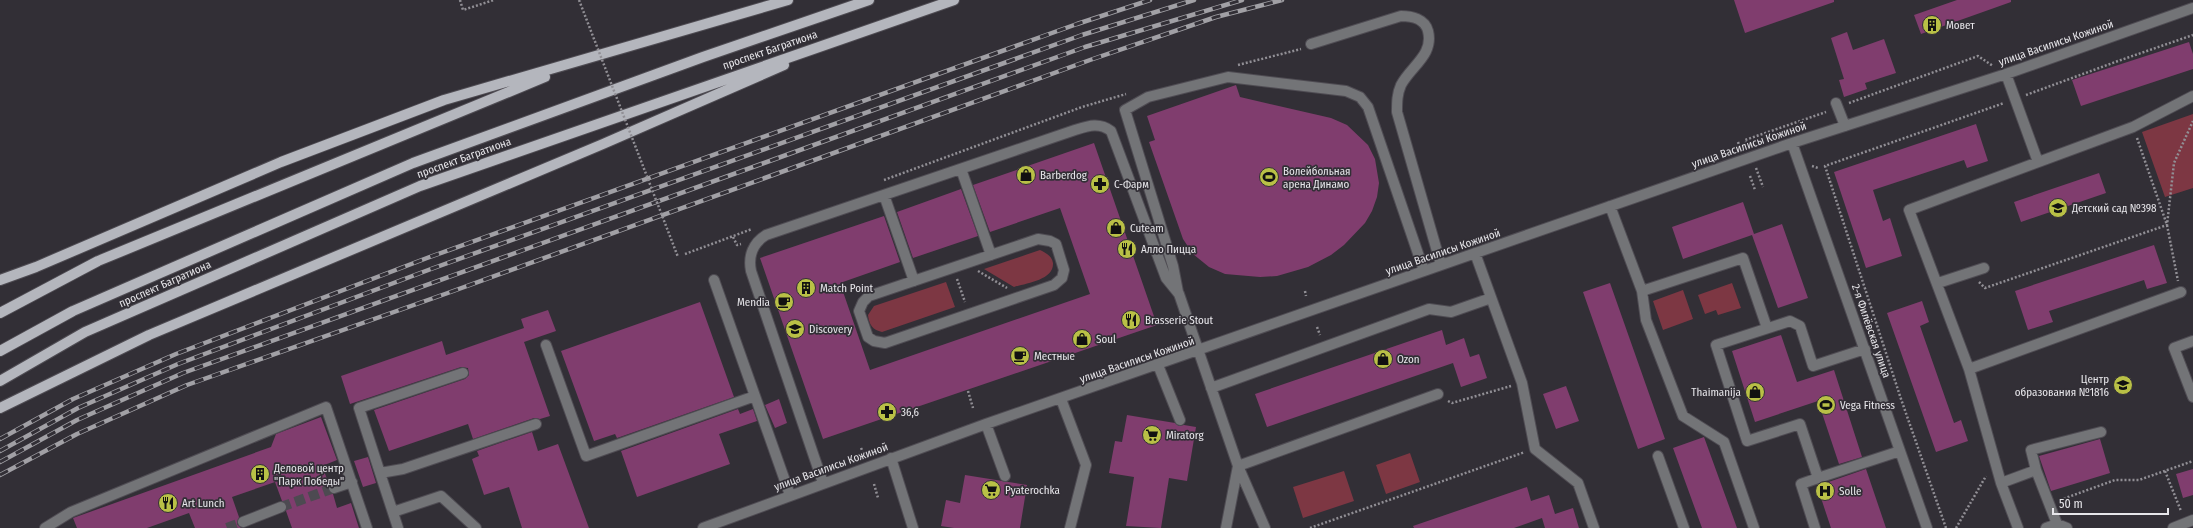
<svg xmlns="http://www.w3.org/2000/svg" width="2193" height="528" font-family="'Fira Sans Condensed',sans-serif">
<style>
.green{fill:#7d3743}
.building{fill:#803d6e}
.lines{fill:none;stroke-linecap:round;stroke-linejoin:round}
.minor-tunnel{stroke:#4d4a51;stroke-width:10;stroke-dasharray:10 5;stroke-linecap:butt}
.minor-casing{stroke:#4f4c53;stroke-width:12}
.major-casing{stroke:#4f4c53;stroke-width:12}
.path{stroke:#918f95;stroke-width:2.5;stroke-dasharray:2 2;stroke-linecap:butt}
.minor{stroke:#737477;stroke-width:10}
.major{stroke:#b4b6bd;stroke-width:10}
.rail-casing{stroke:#a1a0a5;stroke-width:4.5}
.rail{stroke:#322f36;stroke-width:3;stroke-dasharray:9;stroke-linecap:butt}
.path-bridge{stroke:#918f95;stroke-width:2.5;stroke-dasharray:2 2;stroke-linecap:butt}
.labels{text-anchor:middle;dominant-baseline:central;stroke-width:3.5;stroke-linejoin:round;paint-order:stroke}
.poi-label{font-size:11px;fill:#e7e6ea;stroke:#322f36;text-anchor:start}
.street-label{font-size:11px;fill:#e7e6ea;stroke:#322f36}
</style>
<rect width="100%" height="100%" fill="#322f36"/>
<!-- green -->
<path class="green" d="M2193 114V188L2165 197 2142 132Z
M1040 250C1046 253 1052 256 1053 263 1054 280 1026 283 1014 287L984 269Z
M946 282 955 307 882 332C873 330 869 325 868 315L874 306Z
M1732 283 1741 308 1718 315 1716 310 1705 314 1698 295Z
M1683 290 1693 319 1663 330 1653 301Z
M1410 453 1420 482 1386 494 1376 465Z
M1344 471 1354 501 1303 518 1293 487Z"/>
<!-- building -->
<path class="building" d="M1734 0H1834V2L1745 33Z
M1957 0H2011V2L1921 34 1914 15Z
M1847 32 1853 50 1884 39 1896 73 1865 83 1867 89 1844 97 1839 80 1844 79 1831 38Z
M2189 42 2193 54V69L2081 106 2072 80Z
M1236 85 1240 97 1331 118 1347 125 1368 145 1375 159 1379 183 1377 197 1372 211 1365 223 1344 245 1331 255 1308 267 1277 276 1260 277 1225 274 1209 267 1193 254 1183 239 1149 142 1155 140 1147 116Z
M1976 124 1988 161 1967 168 1964 160 1873 190 1883 221 1890 218 1902 256 1866 268 1834 172Z
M1094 143 1157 325 823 439 760 258 884 216 900 262 840 283 870 370 1090 294 1060 208 990 232 973 185Z
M2099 173 2106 193 2021 222 2014 202Z
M961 189 978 236 913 258 897 212Z
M1743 202 1754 234 1782 224 1808 298 1778 308 1752 235 1683 259 1672 227Z
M2154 245 2167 283 2147 289 2144 280 2049 311 2053 322 2028 330 2015 291Z
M1610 283 1665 439 1638 449 1583 292Z
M1922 301 1929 322 1920 326 1954 423 1961 420 1968 441 1936 452 1887 313Z
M700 302 734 397 617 438 615 434 594 441 561 351Z
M548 310 556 331 524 342 550 416 540 419 534 418 473 439 468 424 389 451 374 410 465 379 469 375 468 368 461 367 350 404 341 376 442 341 446 355 524 328 521 319Z
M1442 330 1446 345 1464 338 1470 357 1479 354 1487 378 1461 387 1453 363 1267 427 1255 394Z
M1781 335 1797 382 1834 370 1862 457 1839 464 1818 401 1755 422 1732 351Z
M1566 386 1579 421 1556 429 1543 394Z
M779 399 787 423 775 428 765 405Z
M738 409 740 414 753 409 757 421 719 434 730 464 637 497 621 451Z
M1127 415 1175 423 1179 426 1184 425 1196 427 1187 481 1169 478 1161 528 1126 526 1134 477 1109 473 1115 441 1122 442Z
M321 417 337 460 322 466 329 484 328 490 333 494 337 508 351 503 359 528H292L286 511 287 505 282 501 275 482 232 497 239 517 237 524 241 528H195L189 513 147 528H77L73 518 271 447 276 434Z
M532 432 538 451 558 444 589 528H522L509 487 484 495 472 459 479 456 477 451Z
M1704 437 1737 528H1702L1673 448Z
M2100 439 2110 473 2051 491 2039 456Z
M368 457 376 483 363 487 354 461Z
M1866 469 1886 528H1831L1817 486Z
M2193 469V495L2183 498 2176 474Z
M965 475 1027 485 1020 528H954L941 526 946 500 960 503Z
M1527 487 1531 501 1549 495 1555 514 1573 508 1579 528H1545L1542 518 1514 528H1414L1413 526Z"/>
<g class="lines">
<!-- minor-tunnel -->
<path class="minor-tunnel" d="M281 507 334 488
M227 528 243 522"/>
<defs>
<path id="minor" d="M1311 44 1401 16C1412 16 1425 19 1428 31 1434 55 1411 66 1401 85 1397 94 1397 102 1397 112L1441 265
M2006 74 2038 162
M1836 103 1845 126
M1792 143 1927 528
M961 169 991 255
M884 195 914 281
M1610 206 1642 291 1646 320 1683 416 1724 442 1754 528
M1038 239 1050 241 1056 244 1064 270 1062 278 1054 285 885 343 874 341 868 337 859 311 863 302 869 296Z
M1475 253 1522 383 1535 449 1578 483 1594 528
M714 280 790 495
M1938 283 1984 268
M1642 291 1743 258 1767 328
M1178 292 1173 266 1125 110 1148 97 1228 77 1346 91 1360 97 1368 107 1424 271
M2193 341 2174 348 2193 397
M546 345 586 456 755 396
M1865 349 1813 366 1800 326 1790 321 1716 345 1747 441 1800 424 1818 478 1900 451
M1158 365 1180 420
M1969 369 2181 292
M1211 388 1429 309 1451 312 1491 298
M1061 399 1086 465 1070 528
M986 424 1005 476
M1658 456 1684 528
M891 458 913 528
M2036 470 2031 450 2101 432
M380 473 359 408 463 373
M823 483 751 271C748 256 753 243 766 235L1075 130C1088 126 1099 122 1111 131L1166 278 1179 294 1238 466 1265 528
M2001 483 2036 470 2057 524
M334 488 352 482
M393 512 441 496 476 528
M243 522 281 507
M45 528 71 512 326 407 367 528
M398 528 380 473 403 469 536 424
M703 528 986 424 1441 265 1792 143 2006 74 2193 8
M1226 528 1238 466 1438 394
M1815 528 1801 484 1818 478
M2018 528 2001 483 1969 369 1909 210 2133 127 2193 96
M2046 528 2057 524 2067 528
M2173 528 2193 520"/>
<path id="major" d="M0 280 36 267 281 162 444 100 788 0
M0 313 98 261 545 77
M0 351 73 311 413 163 703 57 869 0
M0 381 85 332 420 186 954 0
M0 408 149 335 603 144 784 65"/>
</defs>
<!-- minor casing -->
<use href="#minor" class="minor-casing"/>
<!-- major casing -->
<use href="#major" class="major-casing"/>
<!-- path -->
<path class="path" d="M460 0 463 10 494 0
M1238 65 1301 49
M2026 95 2118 61 2193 35
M1849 103 1978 56 1993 66
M2137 138 2167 225 2178 281
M1738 142 1739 145
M1748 147 1745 140 1826 112
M1812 166 1818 168
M1756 168 1763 187
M1750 176 1755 190
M884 180 1082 107 1126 94
M733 237 737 245 741 244
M685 254 752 229
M978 271 1007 288
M957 279 965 302
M1979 282 1985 288 2167 225 2174 163 2193 121
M1305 291 1306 296
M1317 327 1320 335
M968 391 973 408
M1448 401 1452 403 1511 386
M861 448 863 452
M2165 471 2181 511
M874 484 878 498
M2060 500 2115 480H2139L2193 461
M1310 528 1525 452
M1946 528 1901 399 1825 166 2004 103
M1956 528 1986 476"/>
<!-- minor -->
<use href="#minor" class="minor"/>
<!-- major -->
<use href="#major" class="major"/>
<defs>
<path id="rail" d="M0 439 73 399 176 354 427 258 1077 24 1150 0
M0 451 78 408 178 364 431 269 1082 35 1194 0
M0 462 77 420 183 373 1085 47 1242 0
M0 475 77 434 187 385 445 294 1090 60 1216 17 1282 0"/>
</defs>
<!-- rail casing -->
<use href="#rail" class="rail-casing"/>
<!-- rail -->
<use href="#rail" class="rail"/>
<!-- path-bridge -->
<path class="path-bridge" d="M579 0 678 257"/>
</g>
<!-- icons -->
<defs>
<symbol id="building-disc" viewBox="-11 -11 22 22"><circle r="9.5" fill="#b9c046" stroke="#322f36"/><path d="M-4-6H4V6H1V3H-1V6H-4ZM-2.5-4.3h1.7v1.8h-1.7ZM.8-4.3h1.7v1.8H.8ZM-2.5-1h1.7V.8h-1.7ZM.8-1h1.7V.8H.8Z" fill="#111"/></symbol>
<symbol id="shop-disc" viewBox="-11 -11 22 22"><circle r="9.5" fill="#b9c046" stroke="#322f36"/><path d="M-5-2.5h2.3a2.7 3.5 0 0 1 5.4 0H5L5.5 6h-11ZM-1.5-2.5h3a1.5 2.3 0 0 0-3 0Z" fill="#111"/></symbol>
<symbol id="stadium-disc" viewBox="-11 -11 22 22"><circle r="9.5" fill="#b9c046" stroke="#322f36"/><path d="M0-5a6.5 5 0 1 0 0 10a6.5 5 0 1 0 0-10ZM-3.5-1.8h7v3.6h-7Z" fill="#111"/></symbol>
<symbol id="pharmacy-disc" viewBox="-11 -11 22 22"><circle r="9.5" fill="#b9c046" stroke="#322f36"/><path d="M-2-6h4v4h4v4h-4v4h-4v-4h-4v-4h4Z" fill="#111"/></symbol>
<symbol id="school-disc" viewBox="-11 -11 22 22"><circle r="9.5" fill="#b9c046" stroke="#322f36"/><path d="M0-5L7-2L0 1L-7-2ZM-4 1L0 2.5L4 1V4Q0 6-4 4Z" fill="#111"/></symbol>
<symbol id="restaurant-disc" viewBox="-11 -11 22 22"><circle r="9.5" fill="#b9c046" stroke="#322f36"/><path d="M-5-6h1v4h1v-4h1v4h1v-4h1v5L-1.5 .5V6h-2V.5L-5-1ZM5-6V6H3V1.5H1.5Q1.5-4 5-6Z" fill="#111"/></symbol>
<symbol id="cafe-disc" viewBox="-11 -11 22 22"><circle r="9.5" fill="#b9c046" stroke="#322f36"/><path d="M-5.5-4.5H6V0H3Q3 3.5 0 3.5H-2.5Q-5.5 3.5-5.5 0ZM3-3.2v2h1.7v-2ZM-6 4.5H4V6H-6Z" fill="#111"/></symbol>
<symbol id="supermarket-disc" viewBox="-11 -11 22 22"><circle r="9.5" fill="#b9c046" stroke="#322f36"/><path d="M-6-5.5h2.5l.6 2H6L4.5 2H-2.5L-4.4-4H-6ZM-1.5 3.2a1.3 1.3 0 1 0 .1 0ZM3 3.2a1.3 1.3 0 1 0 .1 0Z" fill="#111"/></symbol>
<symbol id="hospital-disc" viewBox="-11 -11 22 22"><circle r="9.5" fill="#b9c046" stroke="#322f36"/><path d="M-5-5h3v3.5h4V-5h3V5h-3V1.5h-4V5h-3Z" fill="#111"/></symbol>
</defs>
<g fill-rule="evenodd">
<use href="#building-disc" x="1921" y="14" width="22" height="22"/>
<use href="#shop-disc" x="1015" y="164" width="22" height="22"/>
<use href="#stadium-disc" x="1258" y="166" width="22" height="22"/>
<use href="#pharmacy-disc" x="1089" y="173" width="22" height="22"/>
<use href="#school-disc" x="2047" y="197" width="22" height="22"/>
<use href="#shop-disc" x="1105" y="217" width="22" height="22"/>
<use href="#restaurant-disc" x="1116" y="238" width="22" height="22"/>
<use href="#building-disc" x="795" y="277" width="22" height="22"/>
<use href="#cafe-disc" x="773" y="291" width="22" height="22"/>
<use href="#restaurant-disc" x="1120" y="309" width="22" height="22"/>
<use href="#school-disc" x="784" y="318" width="22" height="22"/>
<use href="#shop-disc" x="1071" y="328" width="22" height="22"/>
<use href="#cafe-disc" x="1009" y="345" width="22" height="22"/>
<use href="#shop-disc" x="1372" y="348" width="22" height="22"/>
<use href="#school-disc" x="2112" y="374" width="22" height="22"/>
<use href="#shop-disc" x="1744" y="381" width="22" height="22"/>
<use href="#stadium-disc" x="1815" y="394" width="22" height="22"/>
<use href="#pharmacy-disc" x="876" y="401" width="22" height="22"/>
<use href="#supermarket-disc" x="1141" y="424" width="22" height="22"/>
<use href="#building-disc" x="249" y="463" width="22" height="22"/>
<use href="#supermarket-disc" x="980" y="479" width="22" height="22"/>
<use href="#hospital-disc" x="1814" y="480" width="22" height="22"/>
<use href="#restaurant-disc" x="157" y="492" width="22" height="22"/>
</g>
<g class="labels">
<!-- poi labels -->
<g class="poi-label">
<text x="1946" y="25">Мовет</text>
<text x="1283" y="171">Волейбольная<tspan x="1283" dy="13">арена Динамо</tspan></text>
<text x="1040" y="175">Barberdog</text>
<text x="1114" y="184">C-Фарм</text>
<text x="2072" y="208">Детский сад №398</text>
<text x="1130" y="228">Cuteam</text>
<text x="1141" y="249">Алло Пицца</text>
<text x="820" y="288">Match Point</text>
<text x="770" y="302" text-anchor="end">Mendia</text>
<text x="1145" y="320">Brasserie Stout</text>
<text x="809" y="329">Discovery</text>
<text x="1096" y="339">Soul</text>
<text x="1034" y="356">Местные</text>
<text x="1397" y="359">Ozon</text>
<text x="2109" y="379" text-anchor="end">Центр<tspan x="2109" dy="13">образования №1816</tspan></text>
<text x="1741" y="392" text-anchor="end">Thaimanija</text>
<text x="1840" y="405">Vega Fitness</text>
<text x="901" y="412">36,6</text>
<text x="1166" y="435">Miratorg</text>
<text x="274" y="468">Деловой центр<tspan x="274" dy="13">"Парк Победы"</tspan></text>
<text x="1005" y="490">Pyaterochka</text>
<text x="1839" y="491">Solle</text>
<text x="182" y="503">Art Lunch</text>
</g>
<!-- street labels -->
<g class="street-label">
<text transform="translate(2056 43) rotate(-19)">улица Василисы Кожиной</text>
<text transform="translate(770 50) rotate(-19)">проспект Багратиона</text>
<text transform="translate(1749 145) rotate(-19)">улица Василисы Кожиной</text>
<text transform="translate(464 158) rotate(-20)">проспект Багратиона</text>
<text transform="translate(1443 252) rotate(-19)">улица Василисы Кожиной</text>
<text transform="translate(165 284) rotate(-24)">проспект Багратиона</text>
<text transform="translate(1871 331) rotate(71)">2-я Филёвская улица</text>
<text transform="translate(1137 360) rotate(-19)">улица Василисы Кожиной</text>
<text transform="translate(831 467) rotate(-20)">улица Василисы Кожиной</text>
</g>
</g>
<!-- scale -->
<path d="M2053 508v6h115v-6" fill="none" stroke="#e7e6ea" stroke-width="2"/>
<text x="2059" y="508" font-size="12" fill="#e7e6ea" stroke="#322f36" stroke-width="3" paint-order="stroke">50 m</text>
</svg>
